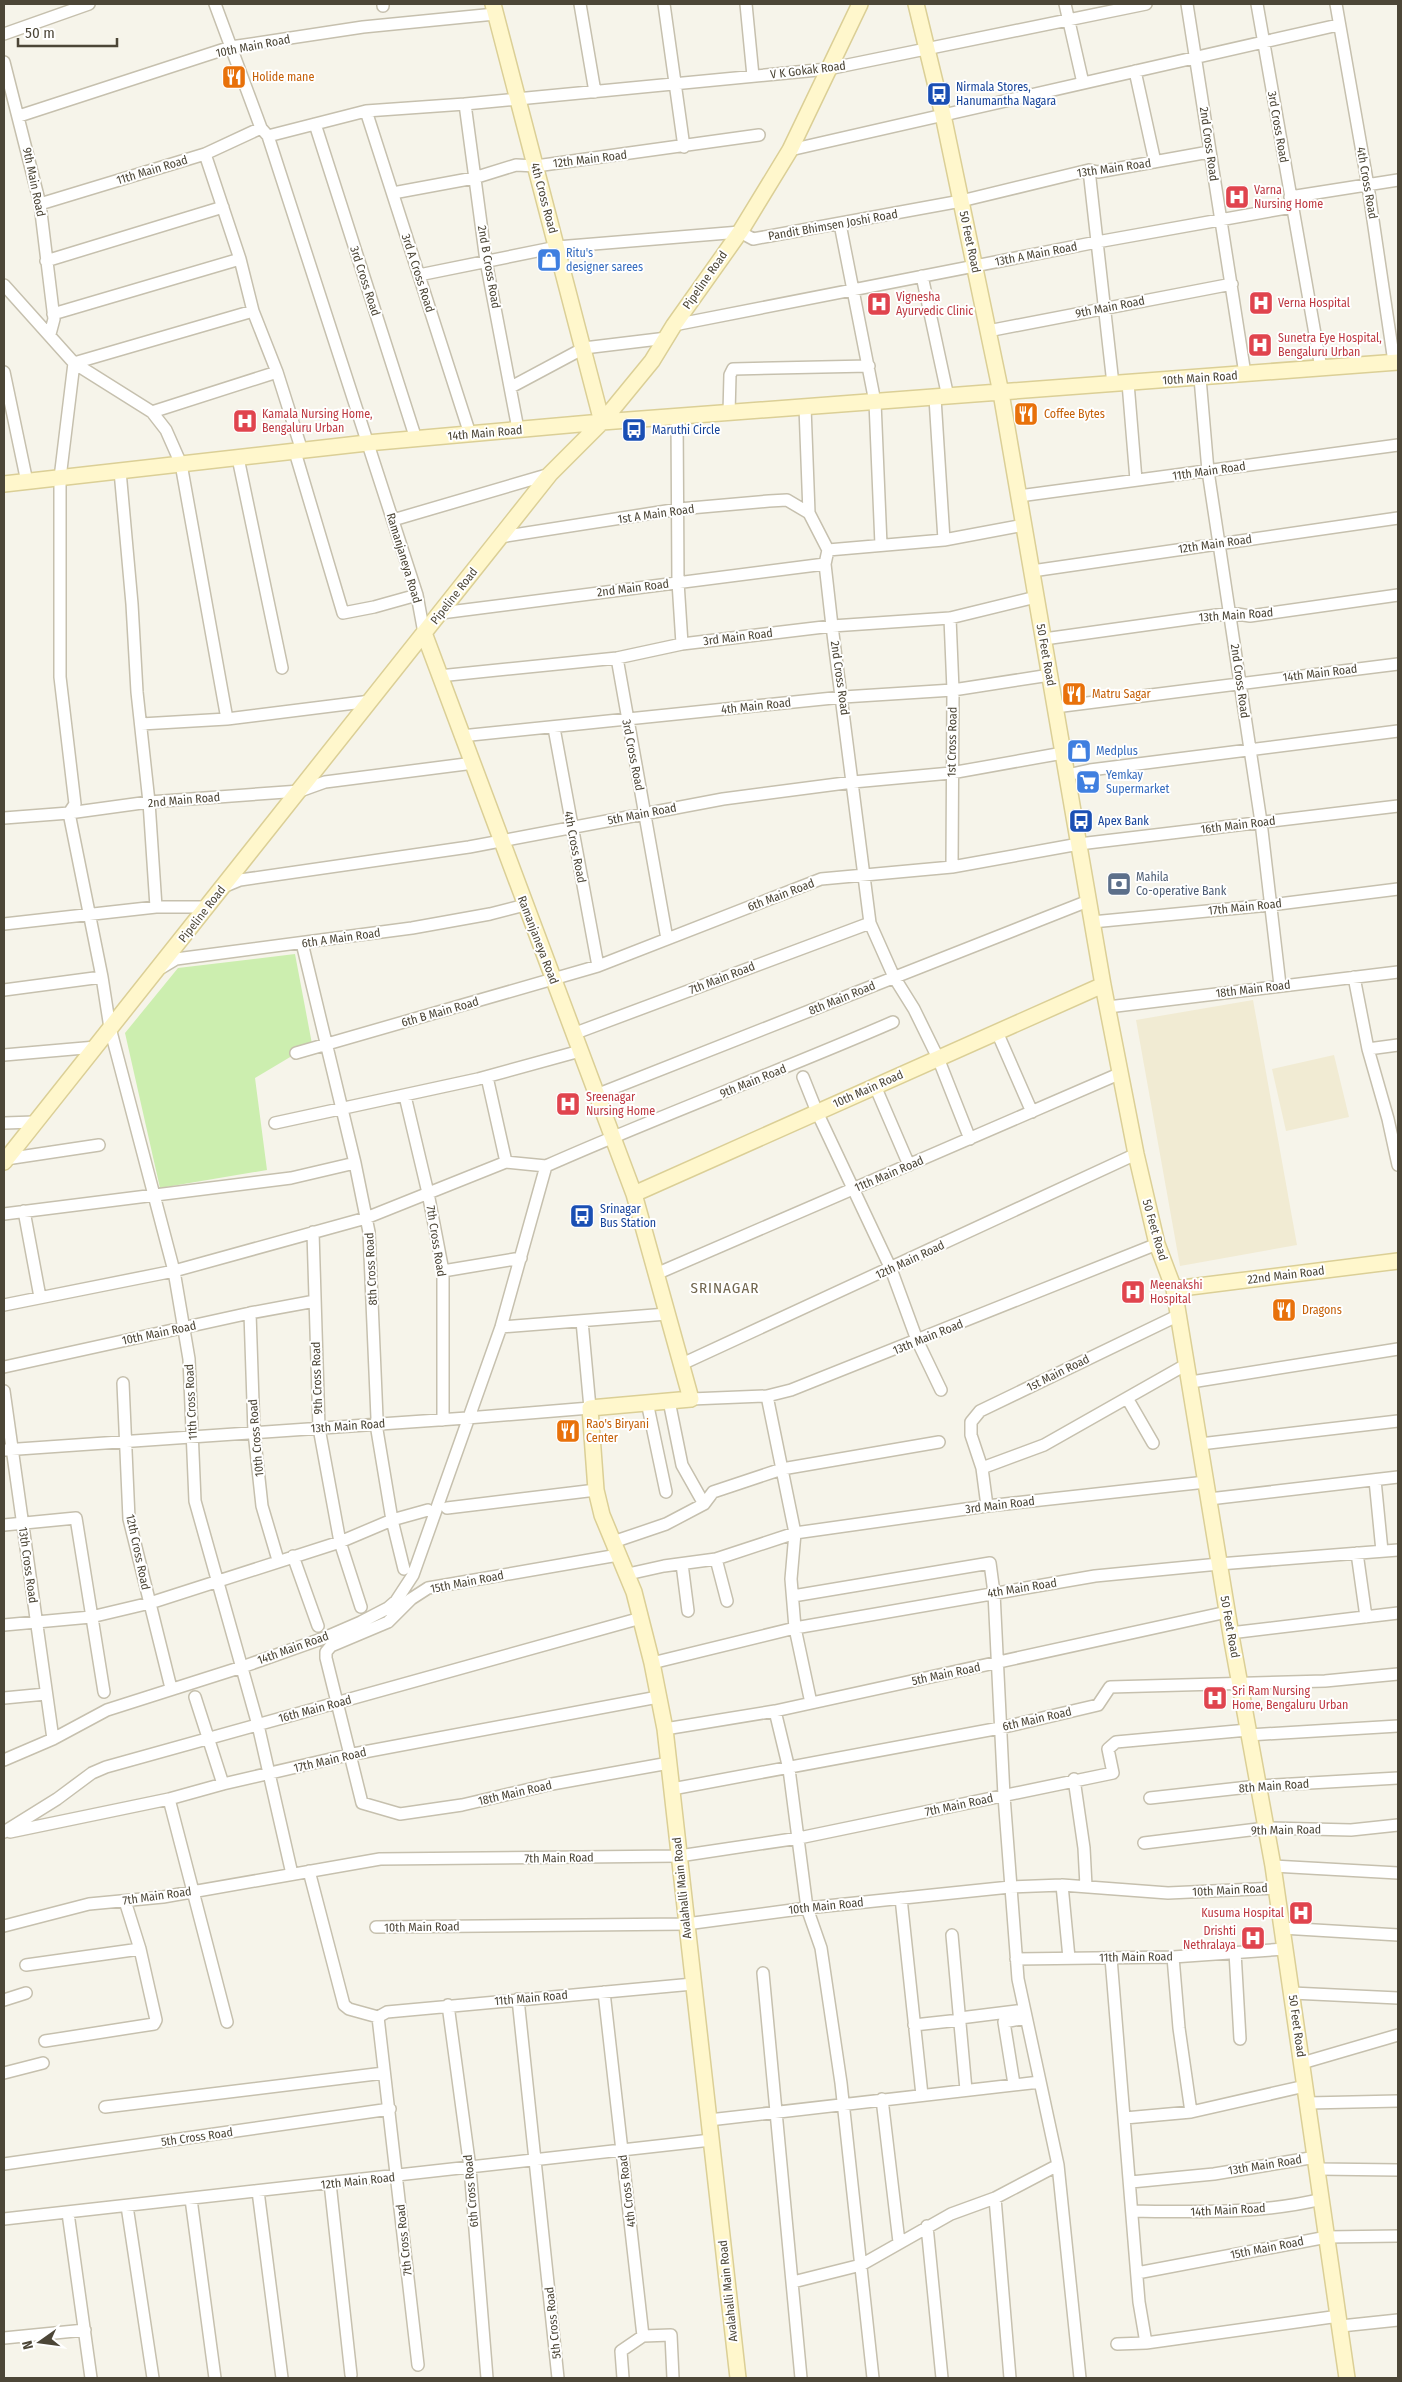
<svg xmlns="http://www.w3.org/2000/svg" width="1402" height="2382" font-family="'Fira Sans Condensed',sans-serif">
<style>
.education{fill:#f1ebd3}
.green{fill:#cceeaf}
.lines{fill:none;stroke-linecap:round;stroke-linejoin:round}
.street-casing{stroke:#c6c0ae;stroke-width:14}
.secondary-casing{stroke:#dbcf96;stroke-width:18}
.street{stroke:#fff;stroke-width:11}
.secondary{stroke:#fff7cc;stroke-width:15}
.labels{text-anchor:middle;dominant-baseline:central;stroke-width:4;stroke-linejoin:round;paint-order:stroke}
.street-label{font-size:12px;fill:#4c4637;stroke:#fff}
.food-label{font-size:12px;fill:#c56008;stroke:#fff;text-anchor:start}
.transit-label{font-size:12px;fill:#164399;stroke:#fff;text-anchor:start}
.health-label{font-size:12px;fill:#be3a42;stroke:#fff;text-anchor:start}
.shop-label{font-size:12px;fill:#366cbe;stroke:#fff;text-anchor:start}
.service-label{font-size:12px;fill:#4e5e75;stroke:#fff;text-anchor:start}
.quarter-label{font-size:15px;letter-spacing:1px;fill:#70654d;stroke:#fff}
</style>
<rect width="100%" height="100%" fill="#f6f4ea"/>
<!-- education -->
<path class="education" d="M1253 1000 1297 1245 1180 1266 1136 1020Z
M1334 1055 1349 1117 1286 1131 1272 1069Z"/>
<!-- green -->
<path class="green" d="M295 954 312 1044 255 1078 267 1170 160 1188 125 1033 178 968Z"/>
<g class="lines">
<defs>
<path id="street" d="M215 4 261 128 268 136 417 595 424 633
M383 4V6
M580 4 595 92
M664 4 684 147
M746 4 753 76
M1065 4 1083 83
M1187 4 1245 374
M1257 4 1321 368
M1336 4 1368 186 1394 362
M4 34 89 4
M4 62 40 204 54 319 50 334
M1135 71 1155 162
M465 104 486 261 518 429
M366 111 470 434
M19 116 231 47 363 27 495 14
M315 124 416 439
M268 136 366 111 465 104 828 69 1146 4
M790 150 1338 25
M205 154 240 259 253 311 277 372 302 451
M1089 170 1113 384
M393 193 474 178 516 165 536 166 759 135
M1290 197 1398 180
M40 204 205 154 261 128
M840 224 875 402 881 545
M46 261 223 207
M419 275 557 247 740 232 753 239 961 201 1089 170 1098 172 1209 152
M922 276 948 397
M4 285 74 363 152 412 166 430 181 464 227 719
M253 311 74 363 60 478V677L75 804 69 813 102 977 110 1028 174 1271 189 1359 195 1501 258 1725 292 1874
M53 314 240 259
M674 325 1097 242 1292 207
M988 331 1232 284
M4 372 27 482
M1200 378 1208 471 1261 822 1280 985
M1128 383 1136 480
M511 387 584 348 667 338
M935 398 944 540
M805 407 809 513 828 550 825 564 832 626 870 923 894 977 914 1009 938 1058 970 1139
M152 412 277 372
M729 413 730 375 733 369 869 366
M677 416 678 582 682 644
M295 452 343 613 374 607 417 595
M238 458 282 668
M120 471 132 604 137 692 149 802 156 907
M1019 496 1398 445
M393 520 550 474
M500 537 679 509 769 501 787 500 809 513
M828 550 944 540 1024 525
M1032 571 1398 518
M441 613 825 564
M950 618 953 690 952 867
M1044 639 1231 613 1250 616 1398 595
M617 658 667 939
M439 676 617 658 682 644 832 626 950 618 1036 597
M1055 707 1398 664
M141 724 227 719 371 701
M554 728 598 966
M461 736 843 697 953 690 1050 675
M1067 775 1090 770 1398 731
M4 818 69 813 149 802 300 791 325 782 466 764 471 761
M223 887 240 880 469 847 723 799 853 782 951 773 1063 753
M1092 922 1270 905 1398 889
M4 924 156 907H208
M302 943 355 1163 369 1232 377 1418 376 1424 392 1520 404 1569
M161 968 176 959 412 928 490 914 525 905
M1354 977 1368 1049 1388 1119 1398 1165
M4 990 102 977
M1108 1007 1398 972
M997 1032 1032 1112
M573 1034 870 923
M1368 1049 1398 1045
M296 1053 598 966 821 879 952 867 1079 844 1398 806
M4 1055 96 1047
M487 1077 506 1162
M803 1077 817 1112 891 1269 917 1340 941 1390
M875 1086 909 1165
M596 1095 1088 901
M405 1096 428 1193 443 1271V1420
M4 1123 35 1122
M275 1123 478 1079 580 1051
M6 1159 99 1145
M24 1211 40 1297
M4 1214 291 1178 355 1163
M313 1232 319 1428 340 1542 361 1607
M443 1271 521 1258
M656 1274 1121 1073
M4 1305 174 1271 366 1218 506 1162 546 1166
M250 1313 254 1432 262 1506 278 1560
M501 1327 667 1314
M682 1364 1136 1154
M4 1367 250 1313 315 1301
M1191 1382 1398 1349
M123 1383 129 1519 171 1688
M4 1391 53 1739
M767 1396 795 1533 791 1579 795 1628 811 1703
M1127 1398 1153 1443
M691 1399 767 1396 791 1390 1157 1244
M669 1401 682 1465 704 1504
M647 1402 666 1492
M1200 1444 1398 1421
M4 1450 467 1418 590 1408 582 1321
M982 1468 1044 1445 1187 1364
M1375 1480 1382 1551
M1209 1499 1398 1477
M987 1506 982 1468 971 1435V1422L980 1411 1179 1315
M447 1508 596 1490
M4 1525 76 1518 104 1692
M613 1542 666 1524 704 1504 713 1492 782 1469 939 1442
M1357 1553 1366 1617
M618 1555 428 1588 411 1599 388 1622 331 1646 326 1652V1658L362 1803 400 1814 462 1805 552 1784 669 1763
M293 1556 318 1626
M716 1559 727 1601
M682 1564 688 1611
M628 1574 664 1566 716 1559 795 1533 987 1506 1206 1482
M793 1596 990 1563 994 1593 1004 1796 1018 1979 1058 2165 1080 2378
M4 1625 91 1617 150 1603 340 1542 392 1520 428 1510
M1230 1633 1398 1613
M652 1663 795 1628 1095 1576 1219 1564 1398 1550
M195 1697 223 1784
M4 1698 46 1694
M775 1711 789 1769 807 1908 821 1948 841 2083 873 2378
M665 1729 775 1711 1227 1612
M1249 1735 1398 1726
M4 1760 53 1739 107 1710 242 1667 324 1638 361 1622 388 1608 396 1601 413 1575 501 1327 546 1166C661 1115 778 1072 893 1022
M1074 1779 1084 1848 1086 1886
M672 1789 1000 1728 1098 1705 1110 1687 1325 1681 1398 1674
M1150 1798 1258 1786 1398 1778
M169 1799 227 2022
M4 1832 57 1799 92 1773 106 1767 641 1618
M10 1832 169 1799 223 1784 348 1755 658 1697
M1144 1843 1266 1828 1351 1830 1398 1825
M1273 1866 1398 1873
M309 1871 344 2005 349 2009 378 2017
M1062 1885 1069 1958
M901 1898 922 2095
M4 1926 89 1904 163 1897 380 1859 679 1856 799 1838 1113 1773 1108 1749 1116 1742 1248 1730
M376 1927 686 1924 807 1908 1010 1887 1062 1885 1168 1893 1276 1888
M1282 1928 1398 1935
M952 1935 966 2090
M1235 1952 1240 2039
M1173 1957 1179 2028 1191 2112
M1111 1958 1139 2302 1146 2343
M1016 1959 1173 1957 1285 1949
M26 1965 140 1949
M763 1973 801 2378
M604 1992 643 2336 621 2351 623 2378
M1292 1993 1398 1998
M518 1999 558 2378
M4 2000 26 1993
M448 2005 470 2168 487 2378
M960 2018 1024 2010
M914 2025 960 2020
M45 2041 154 2024 156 2020 140 1949 125 1901
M1302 2063 1398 2035
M4 2073 43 2063
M1014 2084 1004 2022 1026 2018
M882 2099 899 2242
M1308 2103 1398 2101
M105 2107 384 2073
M1125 2118 1191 2112 1305 2086
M709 2120 1040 2082
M4 2164 390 2109
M1318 2169 1398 2170
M1131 2182 1214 2174 1316 2157
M330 2183 351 2375
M258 2191 282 2378
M995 2198 1010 2378
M191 2199 215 2378
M127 2206 153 2378
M1133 2211C1196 2212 1261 2214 1322 2199
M68 2213 91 2378
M4 2219 711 2140
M927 2226 942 2378
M1137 2273 1327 2237 1398 2236
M793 2282 861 2265 951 2214 995 2198 1058 2165
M1341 2326 1398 2320
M643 2336 671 2335 673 2378
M4 2338 85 2330
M1117 2344 1146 2343 1339 2316
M418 2365 378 2017 387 2012 693 1984"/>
<path id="secondary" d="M493 4 602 422
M916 4 943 115 1001 393 1103 985 1136 1154 1157 1244 1174 1289 1232 1641 1273 1866 1347 2378
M4 484 367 443 602 422 1398 362
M424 633 634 1194 691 1399 590 1408 596 1490 602 1515 634 1592 652 1663 665 1729 738 2378
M4 1162 550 474 602 422 652 361 674 325 740 232 790 150 860 4
M634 1194 1103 985
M1174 1289 1398 1261"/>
</defs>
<!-- street casing -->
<use href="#street" class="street-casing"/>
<!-- secondary casing -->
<use href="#secondary" class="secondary-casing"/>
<!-- street -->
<use href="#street" class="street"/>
<!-- secondary -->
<use href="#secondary" class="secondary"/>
</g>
<!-- icons -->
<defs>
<symbol id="restaurant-square" viewBox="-11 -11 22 22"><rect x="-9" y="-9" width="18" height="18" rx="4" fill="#e8710a" stroke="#fff"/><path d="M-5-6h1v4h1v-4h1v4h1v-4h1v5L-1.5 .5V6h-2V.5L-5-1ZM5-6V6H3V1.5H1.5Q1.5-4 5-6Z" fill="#fff"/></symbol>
<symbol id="bus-square" viewBox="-11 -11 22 22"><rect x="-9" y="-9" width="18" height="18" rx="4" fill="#1a4fb4" stroke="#fff"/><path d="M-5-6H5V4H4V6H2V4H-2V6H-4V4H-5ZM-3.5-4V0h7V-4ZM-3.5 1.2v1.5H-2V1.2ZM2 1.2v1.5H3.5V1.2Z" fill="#fff"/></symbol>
<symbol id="hospital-square" viewBox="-11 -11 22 22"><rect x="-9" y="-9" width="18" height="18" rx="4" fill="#e0444e" stroke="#fff"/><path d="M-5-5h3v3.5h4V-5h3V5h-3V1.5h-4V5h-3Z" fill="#fff"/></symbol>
<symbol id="shop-square" viewBox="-11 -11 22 22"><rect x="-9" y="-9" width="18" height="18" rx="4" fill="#3f7fe0" stroke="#fff"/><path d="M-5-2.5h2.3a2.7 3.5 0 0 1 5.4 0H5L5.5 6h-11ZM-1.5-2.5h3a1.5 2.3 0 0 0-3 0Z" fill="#fff"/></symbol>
<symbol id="supermarket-square" viewBox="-11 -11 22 22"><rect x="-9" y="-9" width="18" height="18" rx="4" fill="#3f7fe0" stroke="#fff"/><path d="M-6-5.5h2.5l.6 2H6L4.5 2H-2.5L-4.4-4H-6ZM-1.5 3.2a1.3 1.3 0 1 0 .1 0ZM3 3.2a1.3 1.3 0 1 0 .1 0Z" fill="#fff"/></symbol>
<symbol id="bank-square" viewBox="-11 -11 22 22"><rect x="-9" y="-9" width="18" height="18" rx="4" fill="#5c6f8a" stroke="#fff"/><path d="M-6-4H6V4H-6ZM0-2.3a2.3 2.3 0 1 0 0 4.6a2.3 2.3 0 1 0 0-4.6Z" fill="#fff"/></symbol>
</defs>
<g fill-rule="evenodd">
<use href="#restaurant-square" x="220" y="63" width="28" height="28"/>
<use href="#bus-square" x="925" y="80" width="28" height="28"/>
<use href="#hospital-square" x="1223" y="183" width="28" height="28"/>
<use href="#shop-square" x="535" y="246" width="28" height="28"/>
<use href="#hospital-square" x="1247" y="289" width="28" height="28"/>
<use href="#hospital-square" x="865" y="290" width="28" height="28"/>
<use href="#hospital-square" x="1246" y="331" width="28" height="28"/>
<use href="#restaurant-square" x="1012" y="400" width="28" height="28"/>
<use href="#hospital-square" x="231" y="407" width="28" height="28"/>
<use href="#bus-square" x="620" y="416" width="28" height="28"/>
<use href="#restaurant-square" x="1060" y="680" width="28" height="28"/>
<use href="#shop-square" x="1065" y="737" width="28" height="28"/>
<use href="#supermarket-square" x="1074" y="768" width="28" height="28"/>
<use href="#bus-square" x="1067" y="807" width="28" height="28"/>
<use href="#bank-square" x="1105" y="870" width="28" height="28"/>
<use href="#hospital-square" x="554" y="1090" width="28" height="28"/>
<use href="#bus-square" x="568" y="1202" width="28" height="28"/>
<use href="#hospital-square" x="1119" y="1278" width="28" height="28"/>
<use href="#restaurant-square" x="1270" y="1296" width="28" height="28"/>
<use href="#restaurant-square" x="554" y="1417" width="28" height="28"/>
<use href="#hospital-square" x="1201" y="1684" width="28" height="28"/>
<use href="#hospital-square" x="1287" y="1899" width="28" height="28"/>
<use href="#hospital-square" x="1239" y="1924" width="28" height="28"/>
</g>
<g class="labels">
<!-- street labels -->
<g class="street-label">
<text transform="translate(253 46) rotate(-11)">10th Main Road</text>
<text transform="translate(808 70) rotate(-7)">V K Gokak Road</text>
<text transform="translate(1278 127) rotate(80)">3rd Cross Road</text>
<text transform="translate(1209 144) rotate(82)">2nd Cross Road</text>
<text transform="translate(590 159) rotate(-7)">12th Main Road</text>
<text transform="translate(1114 168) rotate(-8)">13th Main Road</text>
<text transform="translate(152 170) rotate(-17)">11th Main Road</text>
<text transform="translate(34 182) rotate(78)">9th Main Road</text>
<text transform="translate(1367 183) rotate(80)">4th Cross Road</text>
<text transform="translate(544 198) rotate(75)">4th Cross Road</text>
<text transform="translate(833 225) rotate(-10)">Pandit Bhimsen Joshi Road</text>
<text transform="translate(970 242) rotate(78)">50 Feet Road</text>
<text transform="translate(1036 254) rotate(-11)">13th A Main Road</text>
<text transform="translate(489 267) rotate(80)">2nd B Cross Road</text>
<text transform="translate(418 273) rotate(72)">3rd A Cross Road</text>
<text transform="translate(705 280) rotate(-55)">Pipeline Road</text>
<text transform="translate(365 281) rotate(72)">3rd Cross Road</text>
<text transform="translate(1110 307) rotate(-11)">9th Main Road</text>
<text transform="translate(1200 378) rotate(-4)">10th Main Road</text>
<text transform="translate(485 433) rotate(-5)">14th Main Road</text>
<text transform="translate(1209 471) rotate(-8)">11th Main Road</text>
<text transform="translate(656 514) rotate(-8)">1st A Main Road</text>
<text transform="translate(1215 544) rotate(-8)">12th Main Road</text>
<text transform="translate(404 558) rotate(73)">Ramanjaneya Road</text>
<text transform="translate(633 588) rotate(-7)">2nd Main Road</text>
<text transform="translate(454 596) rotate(-52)">Pipeline Road</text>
<text transform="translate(1236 615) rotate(-4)">13th Main Road</text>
<text transform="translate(738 637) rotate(-7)">3rd Main Road</text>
<text transform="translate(1046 655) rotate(80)">50 Feet Road</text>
<text transform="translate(1320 673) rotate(-7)">14th Main Road</text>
<text transform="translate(840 678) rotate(82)">2nd Cross Road</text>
<text transform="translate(1240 681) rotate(82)">2nd Cross Road</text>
<text transform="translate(756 706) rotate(-6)">4th Main Road</text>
<text transform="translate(952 742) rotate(-89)">1st Cross Road</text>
<text transform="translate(633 755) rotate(79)">3rd Cross Road</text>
<text transform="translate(184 800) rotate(-5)">2nd Main Road</text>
<text transform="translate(642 814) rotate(-11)">5th Main Road</text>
<text transform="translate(1238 825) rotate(-7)">16th Main Road</text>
<text transform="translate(575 847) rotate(79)">4th Cross Road</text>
<text transform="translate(781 895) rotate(-21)">6th Main Road</text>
<text transform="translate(1245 907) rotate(-6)">17th Main Road</text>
<text transform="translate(202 914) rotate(-52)">Pipeline Road</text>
<text transform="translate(341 938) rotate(-8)">6th A Main Road</text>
<text transform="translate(538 940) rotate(69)">Ramanjaneya Road</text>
<text transform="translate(722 978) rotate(-21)">7th Main Road</text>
<text transform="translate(1253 989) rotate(-7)">18th Main Road</text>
<text transform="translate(842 998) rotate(-22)">8th Main Road</text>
<text transform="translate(440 1012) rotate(-16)">6th B Main Road</text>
<text transform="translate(753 1081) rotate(-22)">9th Main Road</text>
<text transform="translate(868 1089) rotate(-24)">10th Main Road</text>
<text transform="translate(889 1174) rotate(-23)">11th Main Road</text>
<text transform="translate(1155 1230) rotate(74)">50 Feet Road</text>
<text transform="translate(436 1241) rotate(81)">7th Cross Road</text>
<text transform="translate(910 1260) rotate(-25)">12th Main Road</text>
<text transform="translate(371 1269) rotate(-93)">8th Cross Road</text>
<text transform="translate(1286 1275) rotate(-7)">22nd Main Road</text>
<text transform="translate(159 1333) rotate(-12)">10th Main Road</text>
<text transform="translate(928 1337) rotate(-22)">13th Main Road</text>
<text transform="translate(1058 1373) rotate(-26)">1st Main Road</text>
<text transform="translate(317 1378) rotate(-92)">9th Cross Road</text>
<text transform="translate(191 1402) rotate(-93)">11th Cross Road</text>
<text transform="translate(348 1426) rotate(-4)">13th Main Road</text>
<text transform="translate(256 1438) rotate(-95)">10th Cross Road</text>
<text transform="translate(1000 1505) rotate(-7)">3rd Main Road</text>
<text transform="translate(138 1552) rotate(78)">12th Cross Road</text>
<text transform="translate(28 1565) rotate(82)">13th Cross Road</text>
<text transform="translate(467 1582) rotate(-11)">15th Main Road</text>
<text transform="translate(1022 1588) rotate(-9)">4th Main Road</text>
<text transform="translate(1230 1627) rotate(80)">50 Feet Road</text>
<text transform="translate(293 1648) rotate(-20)">14th Main Road</text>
<text transform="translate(946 1674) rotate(-12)">5th Main Road</text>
<text transform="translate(315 1709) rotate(-15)">16th Main Road</text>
<text transform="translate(1037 1719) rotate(-13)">6th Main Road</text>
<text transform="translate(330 1760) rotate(-13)">17th Main Road</text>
<text transform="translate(1274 1786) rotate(-4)">8th Main Road</text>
<text transform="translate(515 1793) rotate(-13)">18th Main Road</text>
<text transform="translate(959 1805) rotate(-12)">7th Main Road</text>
<text transform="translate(1286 1830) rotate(-1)">9th Main Road</text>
<text transform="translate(559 1858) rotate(-1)">7th Main Road</text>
<text transform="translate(682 1888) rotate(-96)">Avalahalli Main Road</text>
<text transform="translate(1230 1890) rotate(-3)">10th Main Road</text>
<text transform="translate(157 1896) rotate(-8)">7th Main Road</text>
<text transform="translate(826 1906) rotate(-6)">10th Main Road</text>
<text transform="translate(422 1927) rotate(-1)">10th Main Road</text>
<text transform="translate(1136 1957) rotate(-1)">11th Main Road</text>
<text transform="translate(531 1998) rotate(-5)">11th Main Road</text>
<text transform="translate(1297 2026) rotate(82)">50 Feet Road</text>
<text transform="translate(197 2137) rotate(-8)">5th Cross Road</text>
<text transform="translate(1265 2165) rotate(-9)">13th Main Road</text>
<text transform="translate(358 2181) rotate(-6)">12th Main Road</text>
<text transform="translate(471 2191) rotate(-95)">6th Cross Road</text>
<text transform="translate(627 2191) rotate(-97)">4th Cross Road</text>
<text transform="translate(1228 2210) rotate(-3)">14th Main Road</text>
<text transform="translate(404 2240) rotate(-96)">7th Cross Road</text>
<text transform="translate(1267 2248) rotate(-11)">15th Main Road</text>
<text transform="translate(728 2291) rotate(-96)">Avalahalli Main Road</text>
<text transform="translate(553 2323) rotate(-96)">5th Cross Road</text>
</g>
<!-- food labels -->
<g class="food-label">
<text x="252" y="77">Holide mane</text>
<text x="1044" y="414">Coffee Bytes</text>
<text x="1092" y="694">Matru Sagar</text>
<text x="1302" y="1310">Dragons</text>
<text x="586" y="1424">Rao's Biryani<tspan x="586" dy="14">Center</tspan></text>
</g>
<!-- transit labels -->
<g class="transit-label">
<text x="956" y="87">Nirmala Stores,<tspan x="956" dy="14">Hanumantha Nagara</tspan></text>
<text x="652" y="430">Maruthi Circle</text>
<text x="1098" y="821">Apex Bank</text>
<text x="600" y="1209">Srinagar<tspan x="600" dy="14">Bus Station</tspan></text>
</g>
<!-- health labels -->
<g class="health-label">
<text x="1254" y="190">Varna<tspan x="1254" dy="14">Nursing Home</tspan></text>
<text x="896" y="297">Vignesha<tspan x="896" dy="14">Ayurvedic Clinic</tspan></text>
<text x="1278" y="303">Verna Hospital</text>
<text x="1278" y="338">Sunetra Eye Hospital,<tspan x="1278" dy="14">Bengaluru Urban</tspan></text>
<text x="262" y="414">Kamala Nursing Home,<tspan x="262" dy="14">Bengaluru Urban</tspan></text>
<text x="586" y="1097">Sreenagar<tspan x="586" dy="14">Nursing Home</tspan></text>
<text x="1150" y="1285">Meenakshi<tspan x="1150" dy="14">Hospital</tspan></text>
<text x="1232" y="1691">Sri Ram Nursing<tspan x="1232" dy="14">Home, Bengaluru Urban</tspan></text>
<text x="1284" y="1913" text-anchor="end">Kusuma Hospital</text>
<text x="1236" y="1931" text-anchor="end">Drishti<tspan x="1236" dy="14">Nethralaya</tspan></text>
</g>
<!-- shop labels -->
<g class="shop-label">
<text x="566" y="253">Ritu's<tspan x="566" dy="14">designer sarees</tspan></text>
<text x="1096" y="751">Medplus</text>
<text x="1106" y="775">Yemkay<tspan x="1106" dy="14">Supermarket</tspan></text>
</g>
<!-- service labels -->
<g class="service-label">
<text x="1136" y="877">Mahila<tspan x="1136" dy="14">Co-operative Bank</tspan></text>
</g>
<!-- quarter labels -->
<g class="quarter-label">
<text x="725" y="1288">SRINAGAR</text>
</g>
</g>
<!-- border -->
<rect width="1402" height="2382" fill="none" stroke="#4c4637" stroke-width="10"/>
<!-- north arrow -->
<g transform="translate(40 2342) rotate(256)" stroke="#ffffff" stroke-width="4" paint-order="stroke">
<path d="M0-4L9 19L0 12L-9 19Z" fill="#4c4637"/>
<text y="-8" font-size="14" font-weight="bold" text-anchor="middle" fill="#4c4637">N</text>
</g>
<!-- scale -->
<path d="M18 38v8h99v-8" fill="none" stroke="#4c4637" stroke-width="2.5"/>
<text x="25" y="38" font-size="15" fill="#4c4637" stroke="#ffffff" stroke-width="4" paint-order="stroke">50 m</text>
</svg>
